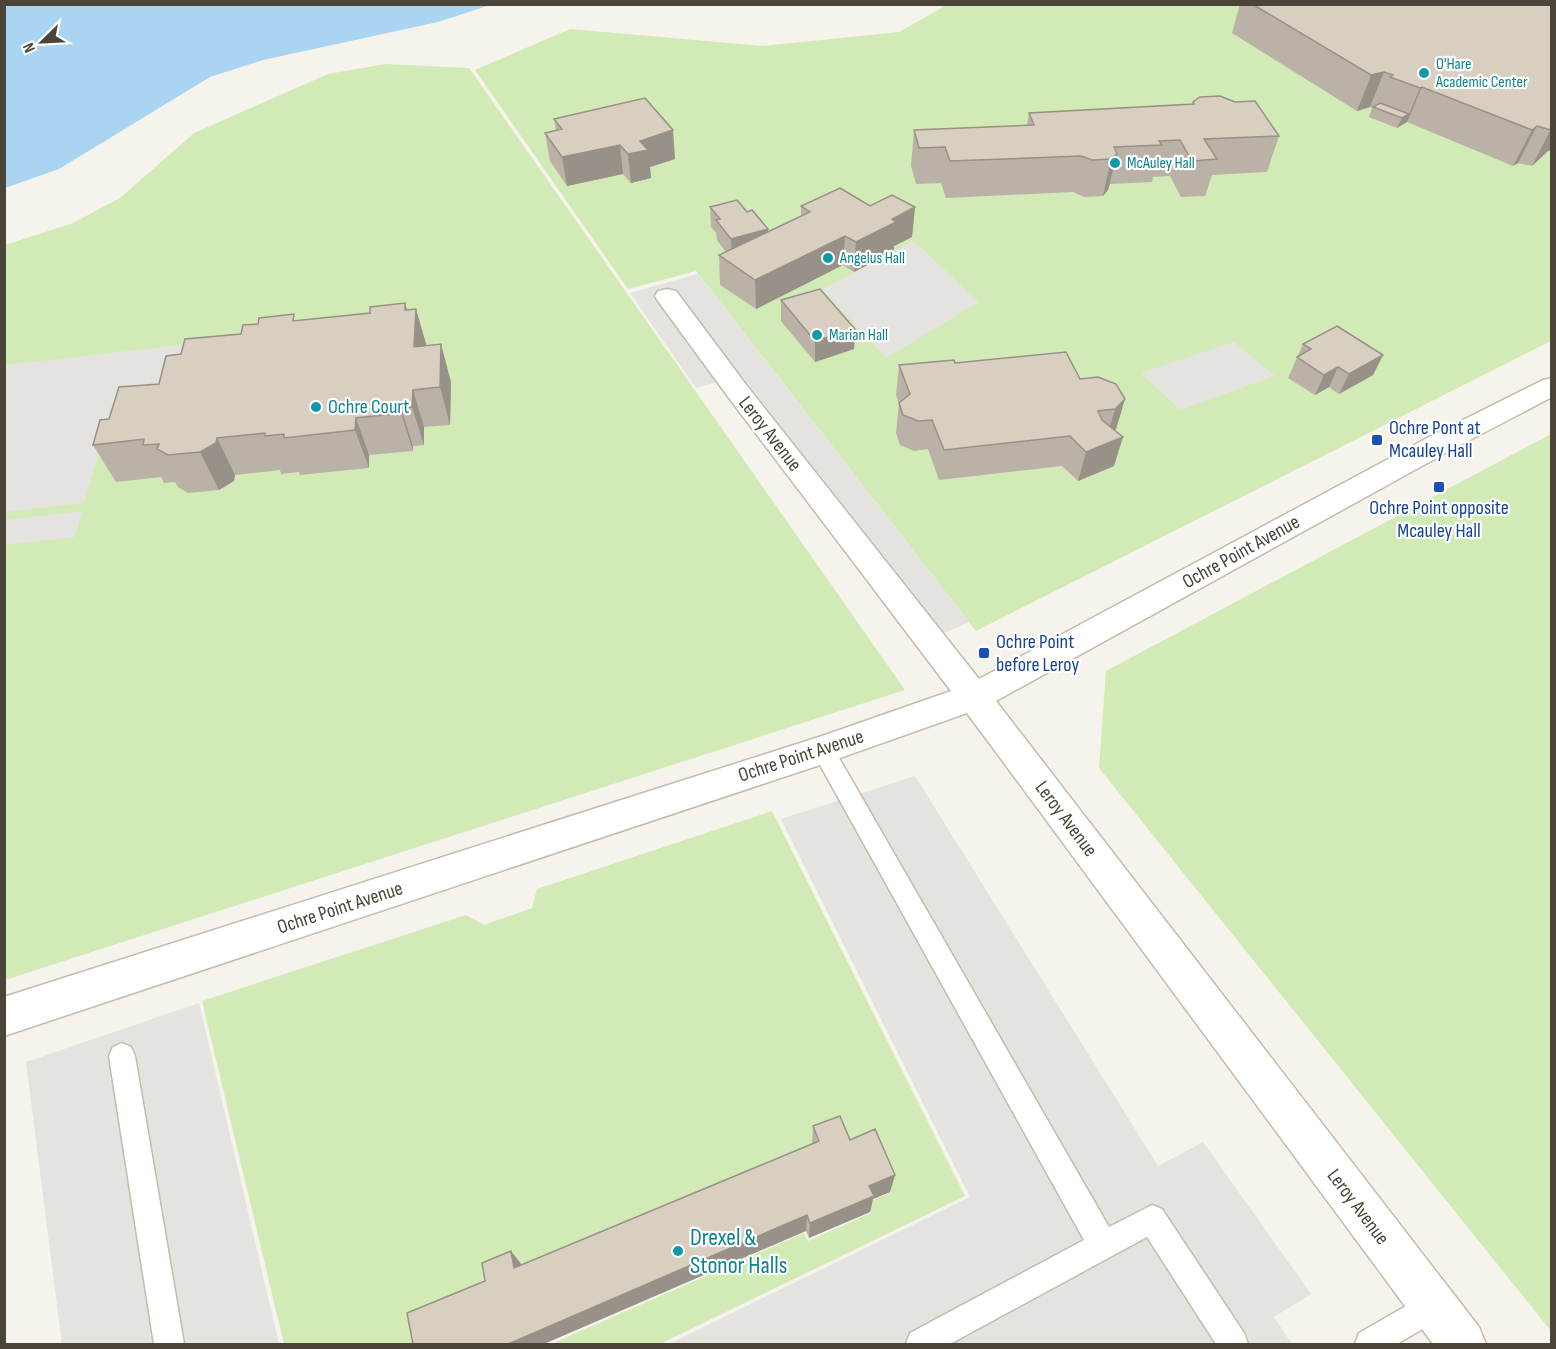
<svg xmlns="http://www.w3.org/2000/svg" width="1556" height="1349" font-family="'Sofia Sans Condensed',sans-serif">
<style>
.green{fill:#d2eab5}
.parking{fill:#e5e3e0}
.water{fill:#a9d4f2}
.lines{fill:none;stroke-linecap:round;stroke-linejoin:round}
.lane-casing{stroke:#c2bbae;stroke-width:3}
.street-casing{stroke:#c2bbae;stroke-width:3}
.lane{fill:#fff;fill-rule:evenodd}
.street{fill:#fff;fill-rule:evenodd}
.wall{fill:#bab2a6}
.shaded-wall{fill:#979187}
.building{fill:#d8cfc1;stroke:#979187;stroke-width:1.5}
.culture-dot{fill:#0f9aa8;stroke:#fff;stroke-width:2}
.transit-dot{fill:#1a4fb4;stroke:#fff;stroke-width:2}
.labels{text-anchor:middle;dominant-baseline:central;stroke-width:4.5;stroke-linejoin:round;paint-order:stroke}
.far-culture-label{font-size:16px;fill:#0d838f;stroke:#fff;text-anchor:start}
.culture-label{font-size:20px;fill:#0d838f;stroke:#fff;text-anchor:start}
.transit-label{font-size:20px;fill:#164399;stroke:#fff;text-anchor:start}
.street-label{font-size:20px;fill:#4b4439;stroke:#fff}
.near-culture-label{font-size:24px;fill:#0d838f;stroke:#fff;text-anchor:start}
</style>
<rect width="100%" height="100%" fill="#f6f3ec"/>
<!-- green -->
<path class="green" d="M947 5H1523L1551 19V341L976 631 696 271 628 289 475 70 570 29 763 46 899 32Z
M386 64 469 68 905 690 5 980V245L73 223 120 198 194 133 328 74Z
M1551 434V1331L1099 768 1106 671Z
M772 811 965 1196 660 1344H551L804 1233 808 1241 871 1213 867 1203 891 1192 871 1146 849 1156 838 1132 811 1143 815 1156 526 1278 522 1264 493 1276 423 1344H284L202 1001 466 915 484 925 532 908 537 889Z"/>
<!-- parking -->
<path class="parking" d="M914 241 979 302 886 358 822 289Z
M698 274 969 622 940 635 741 375 696 388 630 293Z
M1234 342 1275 376 1180 410 1141 373Z
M198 343 189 390 108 424 84 503 5 512 4 365Z
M82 511 75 537 5 545V520Z
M915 776 1158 1166 1203 1142 1311 1294 1274 1317 1292 1344H669L970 1197 781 819Z
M199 1003 279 1344H62L26 1062Z"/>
<!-- water -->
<path class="water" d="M4 5 5 4 490 5 438 22 263 60 210 77 59 169 5 188Z"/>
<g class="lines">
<defs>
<path id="lane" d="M823 741 831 744 1109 1227 1152 1205 1162 1209 1244 1333 1248 1344H1216L1147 1237 950 1344H906L910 1333 1084 1240 815 756 812 750 815 744Z
M122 1043 131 1047 135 1056 184 1344H154L109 1056 113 1047Z
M1432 1291 1443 1295 1447 1306 1443 1317 1397 1344H1355L1359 1333Z"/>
<path id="street" d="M667 289 676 291 747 386 979 679 1431 436 1543 380 1552 378V397L1451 450 996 701 1479 1327 1486 1344H1433L967 713 823 764 4 1036V997L822 736 951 691 729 398 658 301 655 296 658 291Z"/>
</defs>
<!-- lane casing -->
<use href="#lane" class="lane-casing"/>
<!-- street casing -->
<use href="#street" class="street-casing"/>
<!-- lane -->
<use href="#lane" class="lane"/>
<!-- street -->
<use href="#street" class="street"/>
</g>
<!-- wall -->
<path class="wall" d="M1240 4H1551V150L1548 151 1532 166 1518 163 1513 166 1407 122 1397 128 1369 117 1372 108 1370 107 1357 111 1232 33Z
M1193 102 1279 136 1267 172 1212 175 1205 196 1181 197 1170 176 1153 177 1152 182 1110 184 1108 190 1103 196 1084 197 1073 192 946 198 941 183 916 184 911 166 914 130 1027 125 1029 113 1192 104Z
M554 119 675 159 650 167 651 178 631 183 623 174 567 186 550 161 545 133 556 130Z
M801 206H870L915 207 912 237 894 246V251L854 272 843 265 756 309 720 285 719 255 726 252 717 240 716 233 711 227 710 207 747 212 768 232 801 216Z
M781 300 855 329 854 349 815 362 781 321Z
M416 309 426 346 451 382 450 425 424 427V445L413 446V451L369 455V468L300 475 299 472 281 474 280 470 235 475 234 481 219 490 188 493 178 487 175 482 164 483 161 477 116 482 93 445 109 419 159 384 181 354 241 334 258 324Z
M1303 344 1383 355 1373 375 1339 394 1329 387 1315 395 1288 378Z
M955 363 1080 379 1125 399 1116 429 1115 430 1114 466 1078 481 1062 466 939 480 928 449 914 451 900 445 896 433 899 404 896 395 899 365Z
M813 1126 850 1140 895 1175 890 1192 873 1199 870 1212 809 1238 806 1231 485 1281 812 1144Z"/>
<!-- shaded-wall -->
<path class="shaded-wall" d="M1384 72 1370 107 1357 111 1371 75Z
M1422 87 1407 122 1397 128 1402 118 1409 114 1420 88Z
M1537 126 1518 163 1513 166 1532 130Z
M1551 129V150L1548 151 1532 166Z
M673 130 675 159 650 167 651 178 631 183 628 154 640 141Z
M620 145 623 174 567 186 562 157Z
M1117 154 1108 190 1103 196 1111 159Z
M915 207 912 237 894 246V251L854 272 856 242 892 219Z
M768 229V249L732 259 731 239Z
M845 236 843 265 756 309 755 280Z
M405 303 415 336 416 309 427 347 426 384 405 310Z
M855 329 854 349 815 362V341Z
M441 344 451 382 450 425 440 387Z
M1383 355 1373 375 1339 394 1349 374Z
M1338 367 1329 387 1315 395 1324 375Z
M413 390 424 427V445L412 407Z
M1125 399 1116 429 1106 439 1115 409Z
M401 408 413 446V451L401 413Z
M356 418 369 455V468L355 430Z
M1123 437 1114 466 1078 481 1086 452Z
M217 438 235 475 234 481 219 490 200 452Z
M895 1175 890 1192 873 1199 870 1212 809 1238 810 1223 869 1186Z
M807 1215 806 1231 544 1344H508Z
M511 1251 522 1265 514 1268Z"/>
<!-- building -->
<path class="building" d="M1252 4H1551V130L1537 126 1532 130 1422 87 1420 88 1390 77 1393 75 1384 72 1371 75Z
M1220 96 1235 102 1255 101 1279 136 1204 139 1217 159 1192 161 1180 140 1159 141 1162 145 1114 147 1117 154 1111 159 1092 160 1081 156 950 161 945 147 919 148 914 130 1034 125 1029 113 1194 104 1193 102 1200 97Z
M645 98 673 130 640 141 648 150 628 154 620 145 562 157 545 133 562 129 554 119Z
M1380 103 1409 114 1402 118 1373 107Z
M840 188 870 206 892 195 915 207 892 219 896 222 856 242 845 236 755 280 719 255 810 212 801 206Z
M737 200 747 212 752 210 768 229 731 239 716 220 720 219 710 207Z
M820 289 855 329 815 341 781 300Z
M405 303V310L416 309 414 347 441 344 440 387 413 390 412 407 401 408V413L356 418 355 430 284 438V434L265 436V433L217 438 216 443 200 452 168 455 157 449 159 444 143 445 144 439 93 445 100 420 109 419 119 387 159 384 166 356 181 354 185 339 241 334 243 325 258 324 259 318 294 314 293 321 370 313V307Z
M1337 326 1383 355 1349 374 1338 367 1324 375 1297 357 1311 349 1303 344Z
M1066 352 1080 379 1098 377 1116 384 1125 399 1115 409 1098 411 1102 420 1123 437 1086 452 1070 436 944 450 932 420 918 421 903 415 899 403 910 394 899 365 954 360 955 363Z
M840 1116 850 1140 875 1129 895 1175 869 1186 874 1196 810 1223 807 1215 508 1344H413L407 1313 485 1281 482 1263 511 1251 514 1268 819 1141 813 1126Z"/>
<!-- markers -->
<g class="culture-dot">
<circle cx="1424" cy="73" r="6"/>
<circle cx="1115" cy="163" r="6"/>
<circle cx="828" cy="258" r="6"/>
<circle cx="817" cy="335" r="6"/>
<circle cx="316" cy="407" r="6"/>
<circle cx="678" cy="1251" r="6"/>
</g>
<g class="transit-dot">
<rect x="1371" y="434" width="12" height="12" rx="3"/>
<rect x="1433" y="481" width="12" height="12" rx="3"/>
<rect x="978" y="647" width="12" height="12" rx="3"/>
</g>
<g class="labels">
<!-- far-culture labels -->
<g class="far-culture-label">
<text x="1436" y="64">O'Hare<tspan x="1436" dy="18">Academic Center</tspan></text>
<text x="1127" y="163">McAuley Hall</text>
<text x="840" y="258">Angelus Hall</text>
<text x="829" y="335">Marian Hall</text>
</g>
<!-- culture labels -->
<g class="culture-label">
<text x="328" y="407">Ochre Court</text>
</g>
<!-- transit labels -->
<g class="transit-label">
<text x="1389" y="428">Ochre Pont at<tspan x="1389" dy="23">Mcauley Hall</tspan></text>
<text x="1439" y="508" text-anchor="middle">Ochre Point opposite<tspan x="1439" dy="23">Mcauley Hall</tspan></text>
<text x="996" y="642">Ochre Point<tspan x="996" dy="23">before Leroy</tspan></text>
</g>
<!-- street labels -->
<g class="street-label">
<text transform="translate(770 434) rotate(52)">Leroy Avenue</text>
<text transform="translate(1241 552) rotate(-29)">Ochre Point Avenue</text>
<text transform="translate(801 756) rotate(-18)">Ochre Point Avenue</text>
<text transform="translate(1066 819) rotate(53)">Leroy Avenue</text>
<text transform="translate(340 908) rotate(-18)">Ochre Point Avenue</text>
<text transform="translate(1358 1207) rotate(53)">Leroy Avenue</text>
</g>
<!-- near-culture labels -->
<g class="near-culture-label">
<text x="690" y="1237">Drexel &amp;<tspan x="690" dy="28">Stonor Halls</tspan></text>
</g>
</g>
<!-- border -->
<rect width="1556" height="1349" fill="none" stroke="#4b4439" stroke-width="12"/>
<!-- north arrow -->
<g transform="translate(42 42) rotate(246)" stroke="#ffffff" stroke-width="4.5" paint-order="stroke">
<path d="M0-4.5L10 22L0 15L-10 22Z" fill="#4b4439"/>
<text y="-9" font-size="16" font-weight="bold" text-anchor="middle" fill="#4b4439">N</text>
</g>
</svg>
